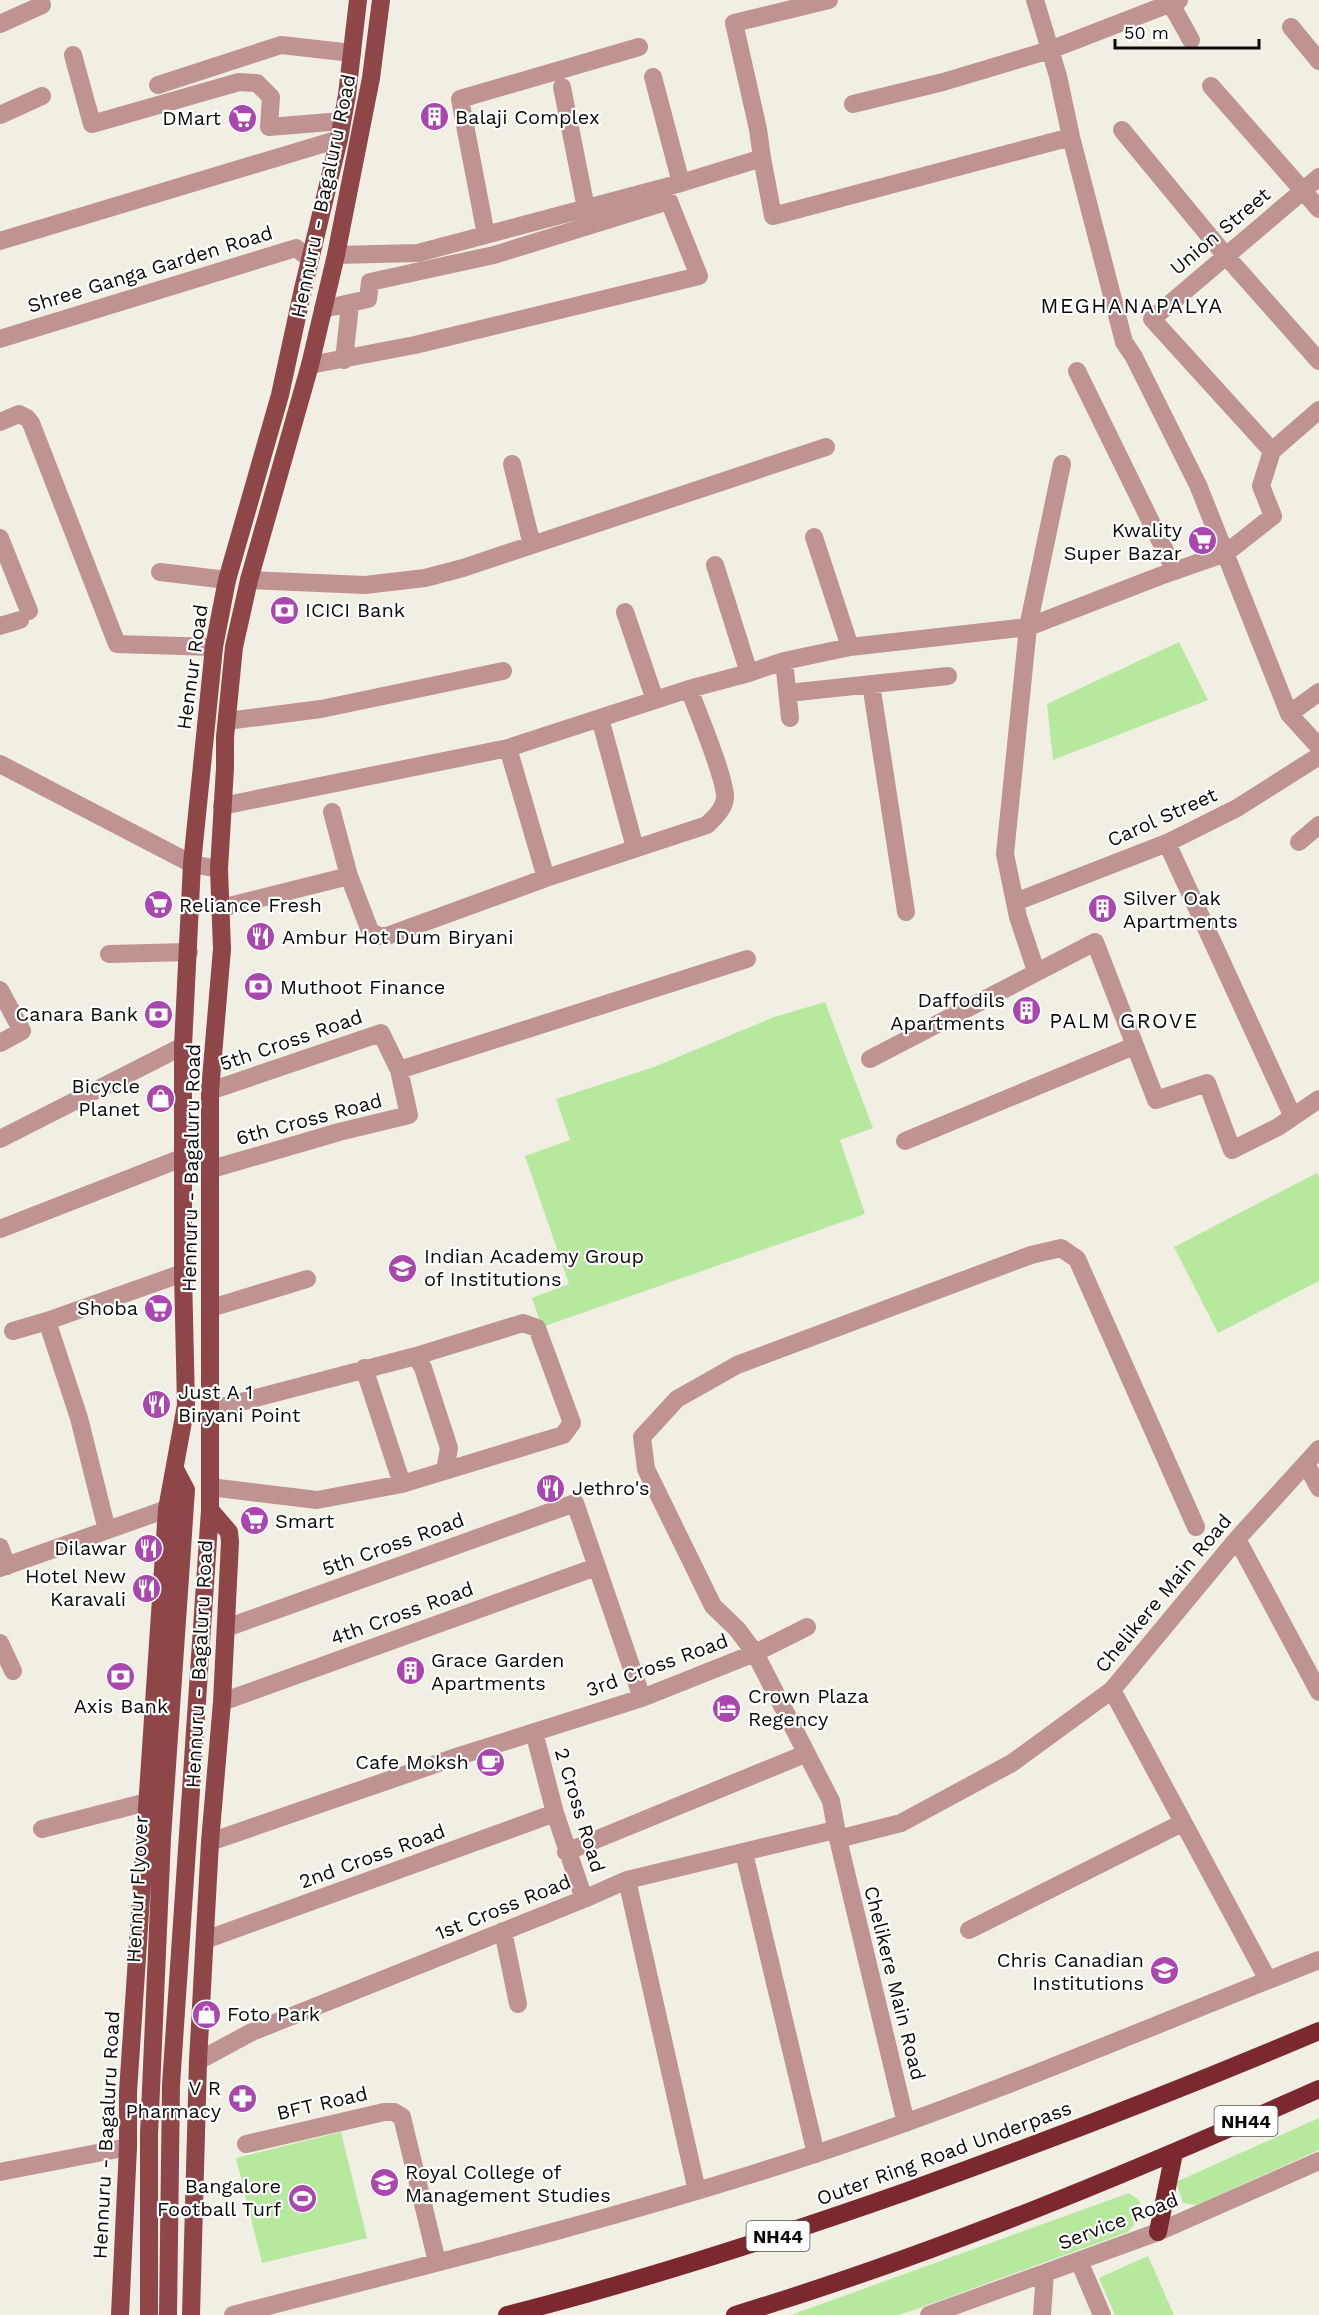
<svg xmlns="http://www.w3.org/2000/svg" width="1319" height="2315" font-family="'Work Sans',sans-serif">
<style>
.green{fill:#b6e89d}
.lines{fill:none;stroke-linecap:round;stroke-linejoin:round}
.minor{stroke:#be9392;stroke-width:18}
.major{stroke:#8e4648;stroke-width:18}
.highway{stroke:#7b282e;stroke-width:18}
.labels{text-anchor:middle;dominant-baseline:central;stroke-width:4.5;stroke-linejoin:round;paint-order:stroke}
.shield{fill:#fff;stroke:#555452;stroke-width:1.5}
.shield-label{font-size:18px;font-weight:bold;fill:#0c0b08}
.poi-label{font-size:20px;fill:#0c0b08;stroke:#fff;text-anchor:start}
.street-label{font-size:20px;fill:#0c0b08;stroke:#fff}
.neighbourhood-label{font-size:21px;letter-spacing:1.5px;fill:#0c0b08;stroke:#fff}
</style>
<rect width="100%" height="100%" fill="#f1eee4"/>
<!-- green -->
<path class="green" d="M1179 642 1208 700 1053 760 1047 704Z
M825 1002 873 1128 840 1140 865 1214 542 1327 532 1298 569 1284 525 1156 570 1140 556 1099 654 1067 774 1017Z
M1317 1173 1319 1177V1281L1218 1333 1174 1247Z
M1319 2118V2150L1197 2205 1183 2203 1176 2182Z
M341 2132 367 2238 262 2263 236 2158Z
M1129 2193 1140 2201 1141 2215 1128 2232 914 2310 898 2315H791Z
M1148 2256 1174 2315H1115L1099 2278Z"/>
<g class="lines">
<!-- minor -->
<path class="minor" d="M1035 0 1058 76 1071 137 1124 342 1134 357 1198 485 1289 714 1319 747
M1171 4 1191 40
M0 24 42 5
M1291 27 1319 61
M73 55 92 124 239 82 257 83 271 97 269 127 342 121
M653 77 681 183
M158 85 281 45 352 53
M1211 86 1319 209
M562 87 586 208
M853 104 943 82 1050 50 1179 0
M0 115 42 96
M1122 130 1225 255 1319 361
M762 158 773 216 1071 137
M486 235 460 99 639 47
M0 241 339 139
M336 255 418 253 681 183 762 158 758 129 734 23 829 0
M0 339 296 248 310 259
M344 360 350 305
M310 365 415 345 699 276 669 201 494 255 370 282 368 299 323 309
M1077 371 1175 571
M0 422 19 414 27 418 31 423 117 644 214 647
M1272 451 1152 319 1319 177
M512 464 532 545
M814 537 850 647
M0 538 29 611
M715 565 749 673
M160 572 227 580
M249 580 365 585 425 578 463 568 826 447
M625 612 655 700
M0 626 20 620
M784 661 790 718
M871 684 906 912
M788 693 948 676
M1289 714 1319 692
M600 718 635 848
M227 721 321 709 503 671
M508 748 546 878
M0 764 192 864 219 869
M222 806 508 748 689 689 749 673 784 661 850 647 1028 627 1160 576 1226 553 1273 516 1261 486 1272 451 1319 410
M332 812 349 876 370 931 378 936H387L546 878 707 825C715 817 724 809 725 798 726 780 697 710 689 689
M1299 842 1319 825
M1167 843 1293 1117
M1015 902 1167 843 1237 808 1319 756
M221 908 349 876
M109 954 189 952
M1036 971 1018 917 1005 854 1028 627 1062 464
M0 990 22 1031 0 1043
M870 1059 1095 942 1156 1100 1207 1083 1232 1150 1278 1127 1319 1099
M399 1070 747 959
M210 1091 381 1033 399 1070 409 1115 339 1132 212 1169
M0 1139 183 1046
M905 1141 1134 1046
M0 1229 182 1158
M211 1308 307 1279
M13 1331 47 1321
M416 1356 423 1368 449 1448 445 1471
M364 1368 402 1484
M1306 1464 1319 1488
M210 1487 317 1500 402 1484 563 1435 572 1423 537 1328 523 1323 416 1356 210 1410
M107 1530 79 1418 47 1321 183 1273
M1237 1539 1319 1692
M0 1547 7 1566
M0 1568 167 1509
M226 1628 575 1503 642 1698
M0 1643 13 1671
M1112 1690 1268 1980
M222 1702 596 1567
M534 1732 555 1813 584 1899
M42 1829 147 1802
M838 1839 831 1801 755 1653 737 1629 713 1606 646 1469 642 1437 677 1399 737 1365 1031 1255 1061 1248 1077 1259 1196 1527
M210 1842 459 1756 642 1698 755 1653 807 1627
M566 1852 805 1754
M744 1853 816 2154
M627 1880 697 2191
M969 1930 1182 1823
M503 1931 518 2004
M205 1940 555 1813
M198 2061 252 2032 584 1899 627 1880 835 1830
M906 2123 838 1839 901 1823 1012 1763 1112 1690 1237 1539 1319 1449
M246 2144 384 2112H394L402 2117 437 2262
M0 2172 128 2147
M1079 2261 1102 2315
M233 2315C428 2265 624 2217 815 2154 986 2098 1151 2026 1319 1960
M929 2315 1158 2232 1319 2161
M1042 2315 1045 2273"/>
<!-- major -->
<path class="major" d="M120 2315 128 2147V2092L167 1509 186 1405 183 1273V1046L192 864 214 647 227 580 280 395 303 289 339 139 347 95 358 0
M149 2315V2135L162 1838 186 1490 175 1469
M168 2315 171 2085 210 1510V1091L222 949 219 869 225 768V737L234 647 249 580 310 365 336 255 371 78 381 0
M191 2315 198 2061 210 1842 222 1702 230 1542 229 1532 210 1510"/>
<!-- highway -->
<path class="highway" d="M1158 2232 1174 2153
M507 2315C642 2281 774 2238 905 2192 1045 2142 1182 2089 1319 2031
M735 2315C936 2254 1128 2174 1319 2089"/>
</g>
<!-- icons -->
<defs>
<symbol id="building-disc" viewBox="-11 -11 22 22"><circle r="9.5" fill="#a947ae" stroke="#fff"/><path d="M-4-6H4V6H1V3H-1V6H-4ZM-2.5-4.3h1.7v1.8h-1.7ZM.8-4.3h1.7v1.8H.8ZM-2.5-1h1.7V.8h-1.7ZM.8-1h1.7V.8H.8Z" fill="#fff"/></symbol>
<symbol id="supermarket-disc" viewBox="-11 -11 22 22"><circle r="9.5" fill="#a947ae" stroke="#fff"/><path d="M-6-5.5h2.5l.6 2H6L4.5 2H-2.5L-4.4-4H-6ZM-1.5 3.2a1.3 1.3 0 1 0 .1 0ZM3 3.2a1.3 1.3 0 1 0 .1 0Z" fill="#fff"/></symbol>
<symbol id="bank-disc" viewBox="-11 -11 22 22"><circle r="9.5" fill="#a947ae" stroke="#fff"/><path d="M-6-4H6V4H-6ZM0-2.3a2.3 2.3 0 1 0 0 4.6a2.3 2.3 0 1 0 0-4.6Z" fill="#fff"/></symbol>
<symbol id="restaurant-disc" viewBox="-11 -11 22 22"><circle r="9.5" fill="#a947ae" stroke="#fff"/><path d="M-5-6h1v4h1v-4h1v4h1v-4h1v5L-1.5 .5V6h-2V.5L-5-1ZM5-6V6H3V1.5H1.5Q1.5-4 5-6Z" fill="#fff"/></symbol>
<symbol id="shop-disc" viewBox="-11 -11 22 22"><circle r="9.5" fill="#a947ae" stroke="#fff"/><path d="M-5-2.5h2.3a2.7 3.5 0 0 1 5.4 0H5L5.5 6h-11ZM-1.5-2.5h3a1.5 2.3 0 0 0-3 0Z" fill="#fff"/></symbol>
<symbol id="university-disc" viewBox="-11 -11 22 22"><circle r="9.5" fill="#a947ae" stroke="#fff"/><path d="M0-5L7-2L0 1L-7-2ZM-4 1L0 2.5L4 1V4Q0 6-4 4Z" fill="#fff"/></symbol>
<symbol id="hotel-disc" viewBox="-11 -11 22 22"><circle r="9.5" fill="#a947ae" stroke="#fff"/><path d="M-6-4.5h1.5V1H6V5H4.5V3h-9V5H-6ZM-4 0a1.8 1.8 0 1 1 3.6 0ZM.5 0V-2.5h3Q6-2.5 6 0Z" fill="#fff"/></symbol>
<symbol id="cafe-disc" viewBox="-11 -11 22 22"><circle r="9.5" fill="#a947ae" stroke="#fff"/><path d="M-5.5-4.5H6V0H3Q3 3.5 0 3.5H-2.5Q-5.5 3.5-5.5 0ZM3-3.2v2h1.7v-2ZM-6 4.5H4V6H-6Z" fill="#fff"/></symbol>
<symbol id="pharmacy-disc" viewBox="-11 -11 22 22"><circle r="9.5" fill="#a947ae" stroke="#fff"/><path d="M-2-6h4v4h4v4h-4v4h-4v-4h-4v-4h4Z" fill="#fff"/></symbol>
<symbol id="stadium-disc" viewBox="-11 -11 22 22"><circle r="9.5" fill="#a947ae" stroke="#fff"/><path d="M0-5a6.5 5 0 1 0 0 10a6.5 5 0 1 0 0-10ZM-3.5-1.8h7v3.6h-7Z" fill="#fff"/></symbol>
</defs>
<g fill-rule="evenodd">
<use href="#building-disc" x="418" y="100" width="33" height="33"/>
<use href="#supermarket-disc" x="226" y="102" width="33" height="33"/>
<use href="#supermarket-disc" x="1186" y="524" width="33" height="33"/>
<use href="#bank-disc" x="268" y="594" width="33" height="33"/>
<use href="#supermarket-disc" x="142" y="888" width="33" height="33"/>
<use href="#building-disc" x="1086" y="892" width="33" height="33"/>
<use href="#restaurant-disc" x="244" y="920" width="33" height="33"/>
<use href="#bank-disc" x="242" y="970" width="33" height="33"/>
<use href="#building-disc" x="1010" y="994" width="33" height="33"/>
<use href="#bank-disc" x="142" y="998" width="33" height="33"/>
<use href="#shop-disc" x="144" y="1082" width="33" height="33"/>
<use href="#university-disc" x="386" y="1252" width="33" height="33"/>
<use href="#supermarket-disc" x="142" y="1292" width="33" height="33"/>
<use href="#restaurant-disc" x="140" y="1388" width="33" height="33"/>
<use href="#restaurant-disc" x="534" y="1472" width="33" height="33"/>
<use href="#supermarket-disc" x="238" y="1504" width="33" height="33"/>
<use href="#restaurant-disc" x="132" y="1532" width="33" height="33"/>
<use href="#restaurant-disc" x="130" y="1572" width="33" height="33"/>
<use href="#building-disc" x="394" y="1654" width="33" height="33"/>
<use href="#bank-disc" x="104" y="1660" width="33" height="33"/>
<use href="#hotel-disc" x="710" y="1692" width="33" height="33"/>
<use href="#cafe-disc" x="474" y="1746" width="33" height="33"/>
<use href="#university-disc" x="1148" y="1954" width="33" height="33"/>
<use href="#shop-disc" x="190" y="1998" width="33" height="33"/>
<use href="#pharmacy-disc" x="226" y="2082" width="33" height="33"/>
<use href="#university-disc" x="368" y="2166" width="33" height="33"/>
<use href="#stadium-disc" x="286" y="2182" width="33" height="33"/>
</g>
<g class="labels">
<!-- shield labels -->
<g class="shield">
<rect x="1214.5" y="2106" width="63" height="30" rx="4.5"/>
<rect x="746.5" y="2221" width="63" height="30" rx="4.5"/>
</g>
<g class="shield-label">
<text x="1246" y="2121">NH44</text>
<text x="778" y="2236">NH44</text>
</g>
<!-- poi labels -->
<g class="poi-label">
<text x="455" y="117">Balaji Complex</text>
<text x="221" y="118" text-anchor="end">DMart</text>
<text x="1182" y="530" text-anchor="end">Kwality<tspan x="1182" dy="23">Super Bazar</tspan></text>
<text x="305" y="610">ICICI Bank</text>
<text x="1123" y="898">Silver Oak<tspan x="1123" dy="23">Apartments</tspan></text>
<text x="179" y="905">Reliance Fresh</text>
<text x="282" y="937">Ambur Hot Dum Biryani</text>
<text x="280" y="987">Muthoot Finance</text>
<text x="1005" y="1000" text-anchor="end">Daffodils<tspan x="1005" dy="23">Apartments</tspan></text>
<text x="138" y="1014" text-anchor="end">Canara Bank</text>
<text x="140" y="1086" text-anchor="end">Bicycle<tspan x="140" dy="23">Planet</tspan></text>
<text x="424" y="1256">Indian Academy Group<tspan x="424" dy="23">of Institutions</tspan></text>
<text x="138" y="1308" text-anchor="end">Shoba</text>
<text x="178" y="1392">Just A 1<tspan x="178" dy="23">Biryani Point</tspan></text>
<text x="572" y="1488">Jethro's</text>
<text x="275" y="1521">Smart</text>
<text x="127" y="1548" text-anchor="end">Dilawar</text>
<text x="126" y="1576" text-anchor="end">Hotel New<tspan x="126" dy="23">Karavali</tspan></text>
<text x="431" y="1660">Grace Garden<tspan x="431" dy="23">Apartments</tspan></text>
<text x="748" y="1696">Crown Plaza<tspan x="748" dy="23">Regency</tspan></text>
<text x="121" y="1706" text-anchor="middle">Axis Bank</text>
<text x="469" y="1762" text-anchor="end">Cafe Moksh</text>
<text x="1144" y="1960" text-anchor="end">Chris Canadian<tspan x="1144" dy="23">Institutions</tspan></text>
<text x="227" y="2014">Foto Park</text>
<text x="221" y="2088" text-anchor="end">V R<tspan x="221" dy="23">Pharmacy</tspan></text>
<text x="405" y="2172">Royal College of<tspan x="405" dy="23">Management Studies</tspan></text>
<text x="281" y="2186" text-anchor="end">Bangalore<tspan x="281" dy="23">Football Turf</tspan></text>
</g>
<!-- street labels -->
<g class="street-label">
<text transform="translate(323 196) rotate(-78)">Hennuru - Bagaluru Road</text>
<text transform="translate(1220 231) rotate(-40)">Union Street</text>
<text transform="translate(150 269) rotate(-17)">Shree Ganga Garden Road</text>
<text transform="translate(192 667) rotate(-82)">Hennur Road</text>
<text transform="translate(1162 817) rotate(-24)">Carol Street</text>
<text transform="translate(291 1040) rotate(-19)">5th Cross Road</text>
<text transform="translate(309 1119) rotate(-15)">6th Cross Road</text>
<text transform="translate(191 1168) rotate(-89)">Hennuru - Bagaluru Road</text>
<text transform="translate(393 1544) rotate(-20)">5th Cross Road</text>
<text transform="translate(1163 1593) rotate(-50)">Chelikere Main Road</text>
<text transform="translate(402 1613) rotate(-20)">4th Cross Road</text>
<text transform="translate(199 1664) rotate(-87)">Hennuru - Bagaluru Road</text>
<text transform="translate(657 1665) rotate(-20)">3rd Cross Road</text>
<text transform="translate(580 1810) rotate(73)">2 Cross Road</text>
<text transform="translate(372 1856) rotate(-20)">2nd Cross Road</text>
<text transform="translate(137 1889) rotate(-87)">Hennur Flyover</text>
<text transform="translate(503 1907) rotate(-22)">1st Cross Road</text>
<text transform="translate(895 1983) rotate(76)">Chelikere Main Road</text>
<text transform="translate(322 2103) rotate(-13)">BFT Road</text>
<text transform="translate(106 2135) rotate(-87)">Hennuru - Bagaluru Road</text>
<text transform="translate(944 2153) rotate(-20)">Outer Ring Road Underpass</text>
<text transform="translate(1118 2221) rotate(-21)">Service Road</text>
</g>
<!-- neighbourhood labels -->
<g class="neighbourhood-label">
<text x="1132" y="305">MEGHANAPALYA</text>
<text x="1124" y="1020">PALM GROVE</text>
</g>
</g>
<!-- scale -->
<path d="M1115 39v9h144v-9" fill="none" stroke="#0c0b08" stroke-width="3"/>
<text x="1124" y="39" font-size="18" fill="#0c0b08" stroke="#ffffff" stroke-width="4.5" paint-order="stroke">50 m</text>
</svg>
